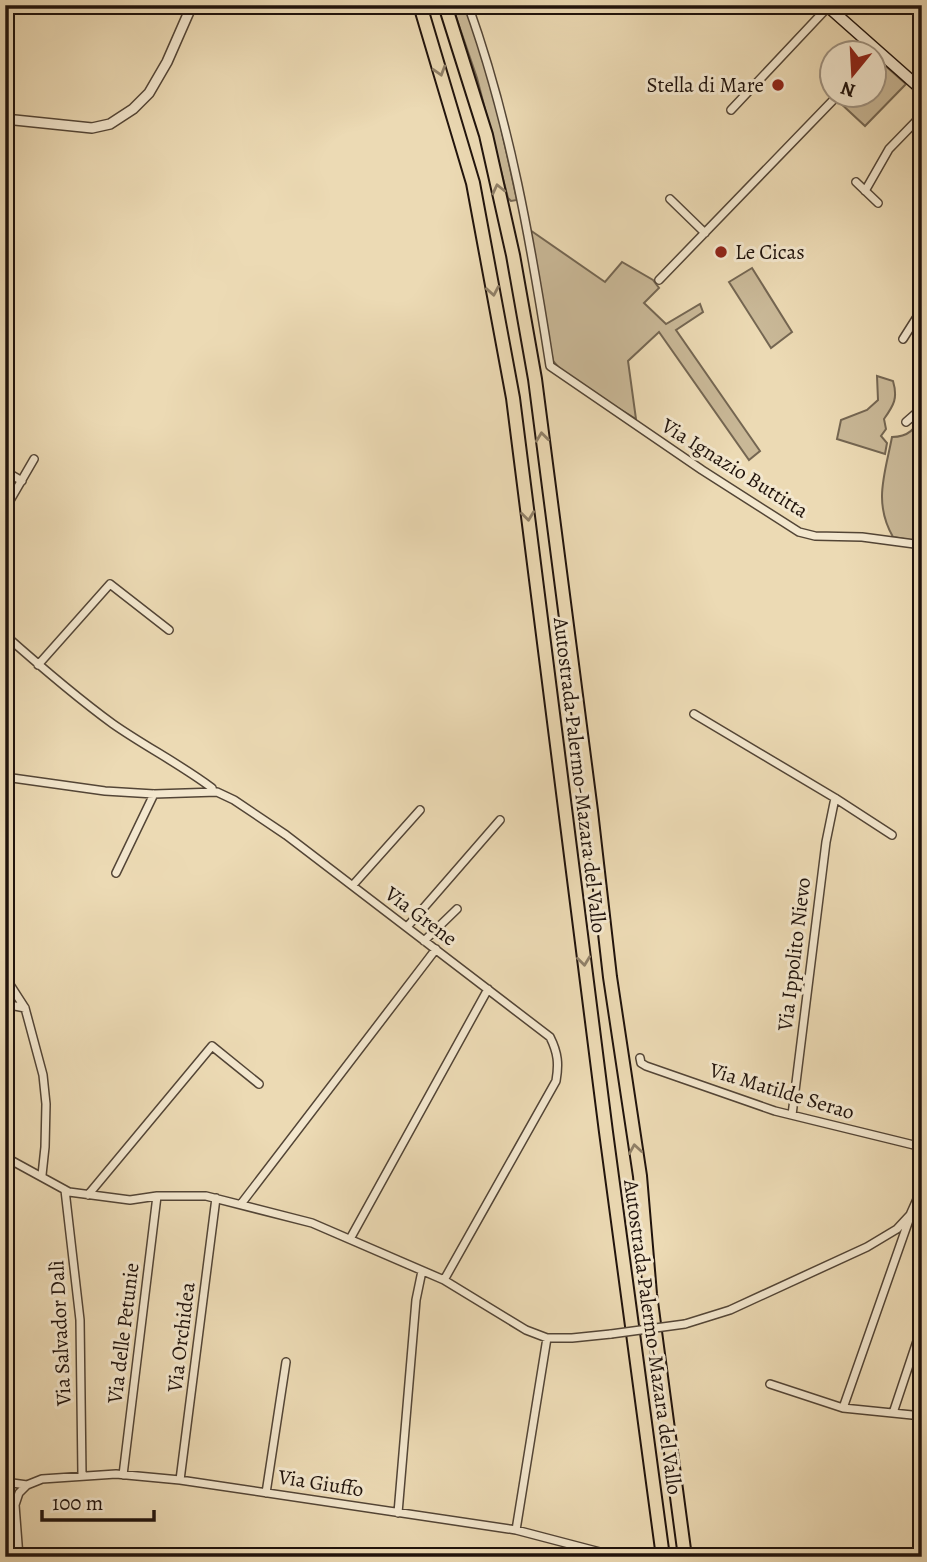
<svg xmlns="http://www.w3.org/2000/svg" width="927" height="1562" font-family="Alegreya,serif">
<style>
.green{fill:#c9b897;stroke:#746652;stroke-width:2}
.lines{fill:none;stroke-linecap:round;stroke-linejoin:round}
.minor-casing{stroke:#534536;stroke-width:10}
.tertiary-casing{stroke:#534536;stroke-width:12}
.secondary-casing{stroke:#20130c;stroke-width:13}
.motorway-casing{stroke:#20130c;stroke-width:16}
.minor{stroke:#f3e7ce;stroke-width:7}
.tertiary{stroke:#f3e7ce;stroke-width:9}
.secondary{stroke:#f3e7ce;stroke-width:10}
.motorway{stroke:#ecdab4;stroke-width:12}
.minor-bridge-casing{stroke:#534536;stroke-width:10;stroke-linecap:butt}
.minor-bridge{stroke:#f3e7ce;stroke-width:7}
.oneway{stroke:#908068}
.poi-dot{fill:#8f2418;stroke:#f3e7ce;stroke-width:2.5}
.labels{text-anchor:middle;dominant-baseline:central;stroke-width:6;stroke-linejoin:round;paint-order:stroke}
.poi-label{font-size:21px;fill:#20130c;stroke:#f3e7ce;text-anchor:end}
.street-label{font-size:21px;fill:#20130c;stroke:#f3e7ce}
</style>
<rect width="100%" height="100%" fill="#ecdab4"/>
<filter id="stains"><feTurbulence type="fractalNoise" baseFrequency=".00286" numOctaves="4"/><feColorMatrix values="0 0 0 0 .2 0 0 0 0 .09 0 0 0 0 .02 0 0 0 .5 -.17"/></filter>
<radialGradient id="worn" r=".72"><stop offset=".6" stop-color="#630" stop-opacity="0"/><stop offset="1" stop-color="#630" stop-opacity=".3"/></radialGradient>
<!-- green -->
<path class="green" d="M452 5H465L492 87 517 200 511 201 508 198 477 78Z
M880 61 906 84 865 126 837 100 843 95 874 94 875 62Z
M530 230 605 282 622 262 653 280 659 288 644 303 666 324 700 304 703 312 676 330 760 451 749 460 659 332 628 361 636 419 567 377 553 361 550 347Z
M752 268 792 332 771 348 729 282Z
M877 376 893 381C898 398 894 405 884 419L886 429 881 436 887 443 885 454 837 439 841 420 867 410 878 400Z
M922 414V542L893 537C873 502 885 474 892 437 908 437 916 429 922 414Z"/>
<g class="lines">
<defs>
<path id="minor" d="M468 5C510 122 531 244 550 366L702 470 799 532 815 536 862 537 922 545
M731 110 828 7
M856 182 878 203
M865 191 889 149 922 115
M670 199 705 233
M659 280 839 94
M903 339 922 309
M906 422 922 408
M5 471 22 481
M5 509 34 459
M5 635C40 666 76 697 113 724 146 747 180 764 212 788
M38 665 110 584 169 630
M694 714 835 798 892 835
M5 777 105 791 154 794 217 792 234 800 286 835 550 1037C558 1053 559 1064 556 1081L444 1280
M116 873 154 794
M353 885 420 810
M407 927 500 820
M424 941 457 909
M5 977 25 1008 43 1075 46 1104 45 1147 42 1175
M5 1004 25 1008
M640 1058 641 1063 646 1066 775 1111 922 1147
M792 1115 826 842 835 798
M5 1157 69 1192 130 1200 157 1196H206L312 1223 444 1280 526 1330 547 1338H572L611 1334
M65 1190 80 1320 82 1475
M88 1195 212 1046 259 1084
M241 1204 436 949
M350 1239 488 989
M685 1324 730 1310 867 1247 897 1229 910 1215 922 1188
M770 1384 843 1408 922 1416
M843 1408 910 1217
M893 1413 922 1326
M123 1475C135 1382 145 1289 157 1196
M180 1480 216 1198
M5 1482 27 1485
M266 1493 286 1362
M398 1513 416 1300 422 1271
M516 1530 547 1338
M19 1557 15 1505 19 1493 27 1485 42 1479 116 1474 180 1480 516 1530 619 1557"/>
<path id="tertiary" d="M5 119 92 128 110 124 133 109 149 93 167 62 192 5"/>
<path id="secondary" d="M826 5 922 90"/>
<path id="motorway" d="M420 5 473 183 513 398 606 1132 663 1557
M445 5 486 135 513 255 535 379 591 811 610 977 640 1176 650 1294 685 1557"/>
</defs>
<!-- minor casing -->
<use href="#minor" class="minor-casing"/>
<!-- tertiary casing -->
<use href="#tertiary" class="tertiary-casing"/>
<!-- secondary casing -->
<use href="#secondary" class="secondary-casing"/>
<!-- motorway casing -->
<use href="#motorway" class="motorway-casing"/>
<!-- minor -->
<use href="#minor" class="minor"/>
<!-- tertiary -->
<use href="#tertiary" class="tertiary"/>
<!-- secondary -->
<use href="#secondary" class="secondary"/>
<!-- motorway -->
<use href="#motorway" class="motorway"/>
<defs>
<path id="minor-bridge" d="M611 1334 685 1324"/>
</defs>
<!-- minor-bridge casing -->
<use href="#minor-bridge" class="minor-bridge-casing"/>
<!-- minor-bridge -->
<use href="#minor-bridge" class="minor-bridge"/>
</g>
<!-- one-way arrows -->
<defs><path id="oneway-chevron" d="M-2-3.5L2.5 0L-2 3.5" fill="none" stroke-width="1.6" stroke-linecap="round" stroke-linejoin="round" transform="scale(1.75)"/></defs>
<g class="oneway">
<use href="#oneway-chevron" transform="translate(440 71) rotate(73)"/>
<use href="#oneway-chevron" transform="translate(498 189) rotate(-103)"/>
<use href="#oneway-chevron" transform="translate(493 291) rotate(80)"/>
<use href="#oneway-chevron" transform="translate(542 437) rotate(-97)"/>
<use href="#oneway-chevron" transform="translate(528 516) rotate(83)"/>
<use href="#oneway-chevron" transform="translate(584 961) rotate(83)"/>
<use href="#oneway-chevron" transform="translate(635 1149) rotate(-99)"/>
</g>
<!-- markers -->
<g class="poi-dot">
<circle cx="778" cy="85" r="7"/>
<circle cx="721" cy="252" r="7"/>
</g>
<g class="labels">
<!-- poi labels -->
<g class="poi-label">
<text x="764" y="85">Stella di Mare</text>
<text x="735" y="252" text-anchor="start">Le Cicas</text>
</g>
<!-- street labels -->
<g class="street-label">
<text transform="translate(735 468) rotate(32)">Via Ignazio Buttitta</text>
<text transform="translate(580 775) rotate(83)">Autostrada Palermo-Mazara del Vallo</text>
<text transform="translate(421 916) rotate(37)">Via Grene</text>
<text transform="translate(794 954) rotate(-83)">Via Ippolito Nievo</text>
<text transform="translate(782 1091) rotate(17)">Via Matilde Serao</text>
<text transform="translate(60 1333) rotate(-93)">Via Salvador Dalì</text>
<text transform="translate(123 1333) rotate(-83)">Via delle Petunie</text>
<text transform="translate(181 1337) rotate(-83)">Via Orchidea</text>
<text transform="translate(653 1337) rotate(82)">Autostrada Palermo-Mazara del Vallo</text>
<text transform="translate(321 1483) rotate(9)">Via Giuffo</text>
</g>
</g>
<!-- margin -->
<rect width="927" height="1562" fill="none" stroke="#ecdab4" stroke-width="28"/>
<rect x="7" y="7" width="913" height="1548" fill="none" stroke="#20130c" stroke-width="3.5"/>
<rect x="14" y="14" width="899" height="1534" fill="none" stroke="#20130c" stroke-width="2"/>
<!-- north arrow -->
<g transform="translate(853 74) rotate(198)"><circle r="33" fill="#f3e7ce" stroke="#9f9280" stroke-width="2"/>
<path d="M0-5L12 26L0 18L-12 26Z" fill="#8f2418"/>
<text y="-10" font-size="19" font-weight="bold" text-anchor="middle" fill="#20130c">N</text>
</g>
<!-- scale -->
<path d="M42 1510v10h112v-10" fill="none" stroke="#20130c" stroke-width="3.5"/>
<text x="52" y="1510" font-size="21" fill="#20130c" stroke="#f3e7ce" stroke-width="5" paint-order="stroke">100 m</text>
<rect width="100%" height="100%" filter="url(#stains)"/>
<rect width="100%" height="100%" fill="url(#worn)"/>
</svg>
